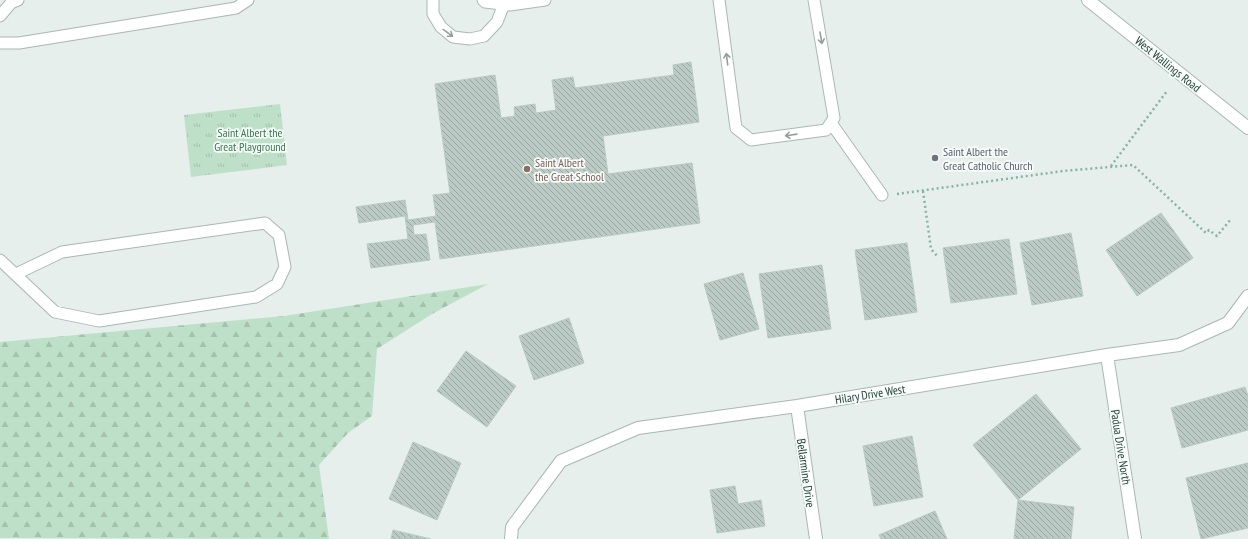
<svg xmlns="http://www.w3.org/2000/svg" width="1248" height="539" font-family="'PT Sans Narrow',sans-serif">
<style>
.forest{fill:url(#forest-firs)}
.park{fill:url(#park-tufts)}
.building{fill:url(#building-back-hatch);stroke:#b8c9c2}
.lines{fill:none;stroke-linecap:round;stroke-linejoin:round}
.service-casing{stroke:#a8b8b2;stroke-width:13}
.minor-casing{stroke:#a8b8b2;stroke-width:14}
.tertiary-casing{stroke:#a8b8b2;stroke-width:14}
.path{stroke:#86b3a5;stroke-width:2.5;stroke-dasharray:2 3;stroke-linecap:butt}
.service{stroke:#fff;stroke-width:11}
.minor{stroke:#fff;stroke-width:12}
.tertiary{stroke:#fff;stroke-width:12}
.oneway{stroke:#92a09c}
.worship-dot{fill:#6b7280;stroke:#f7fbf9;stroke-width:1.5}
.education-dot{fill:#8d6e63;stroke:#f7fbf9;stroke-width:1.5}
.labels{text-anchor:middle;dominant-baseline:central;stroke-width:3.5;stroke-linejoin:round;paint-order:stroke}
.street-label{font-size:12px;fill:#24423a;stroke:#f7fbf9}
.park-label{font-size:12px;fill:#2d7a4b;stroke:#f7fbf9}
.worship-label{font-size:12px;fill:#5b616d;stroke:#f7fbf9;text-anchor:start}
.education-label{font-size:12px;fill:#785e54;stroke:#f7fbf9;text-anchor:start}
</style>
<defs>
<pattern id="forest-firs" width="22" height="20" patternUnits="userSpaceOnUse"><rect width="22" height="20" fill="#bfe0c8"/><path d="M5 1l3.5 6h-7zM16 11l3.5 6h-7z" fill="#a4c1ad"/></pattern>
<pattern id="park-tufts" width="24" height="20" patternUnits="userSpaceOnUse"><rect width="24" height="20" fill="#bfe0c8"/><path d="M3 7l-1-3M5 7V3M7 7l1-3M15 17l-1-3M17 17v-4M19 17l1-3" fill="none" stroke="#a4c1ad"/></pattern>
<pattern id="building-back-hatch" width="6" height="6" patternUnits="userSpaceOnUse"><rect width="6" height="6" fill="#bbcac4"/><path d="M-1 5l2 2M0 0l6 6M5-1l2 2" fill="none" stroke="#98a6a0"/></pattern>
</defs>
<rect width="100%" height="100%" fill="#e6efeb"/>
<!-- forest -->
<path class="forest" d="M488 284 432 314 377 349 372 416 348 433 319 465 329 539 0 538V342L284 316Z"/>
<!-- park -->
<path class="park" d="M280 104 287 165 191 177 184 115Z"/>
<!-- building -->
<path class="building" d="M691 62 699 122 603 136 608 174 692 163 700 223 440 259 435 222 413 225 414 235 426 234 430 260 371 268 367 244 408 239 405 216 359 223 356 207 405 200 408 220 436 216 433 195 450 193 435 84 495 75 501 118 515 116 514 107 535 104 536 113 556 110 552 80 573 77 575 88 674 75 673 65Z
M1161 213 1193 258 1137 296 1106 250Z
M1071 233 1083 296 1032 305 1020 243Z
M1009 239 1017 294 951 303 943 248Z
M907 243 917 312 865 320 855 250Z
M822 265 831 329 768 338 759 274Z
M743 273 759 329 720 340 704 284Z
M569 318 584 363 534 380 519 336Z
M466 351 516 386 487 427 437 391Z
M1245 387 1248 396V430L1182 448 1171 408Z
M1036 394 1081 449 1018 500 973 445Z
M912 436 923 497 874 506 863 446Z
M413 442 461 463 437 520 389 499Z
M1248 463V528L1201 539 1186 478Z
M735 486 738 504 761 500 765 526 717 533 710 490Z
M1018 500 1074 507 1071 539H1014Z
M935 511 947 539H881L879 535Z
M393 530 431 539H391Z"/>
<g class="lines">
<defs>
<path id="service" d="M433 0V14L441 27 453 37 470 39 484 36 497 22 504 4
M483 0 485 2 510 5 545 0
M719 0 736 128 751 140 826 130 834 118 814 0
M0 16 11 3 18 0
M0 43H19L236 8 248 0
M831 123 882 195
M0 260 55 312 99 321 256 297 277 284 285 267 279 235 265 223 62 252 16 274"/>
<path id="minor" d="M1107 355 1135 539
M797 406 816 539
M511 539 512 527 561 461 638 428 797 406 1107 355 1179 345 1228 323 1248 296"/>
<path id="tertiary" d="M1088 0 1248 128"/>
</defs>
<!-- service casing -->
<use href="#service" class="service-casing"/>
<!-- minor casing -->
<use href="#minor" class="minor-casing"/>
<!-- tertiary casing -->
<use href="#tertiary" class="tertiary-casing"/>
<!-- path -->
<path class="path" d="M1111 166 1167 91
M923 191 931 249 938 257
M897 194 1063 171 1133 165 1206 233 1209 230 1217 236 1231 219"/>
<!-- service -->
<use href="#service" class="service"/>
<!-- minor -->
<use href="#minor" class="minor"/>
<!-- tertiary -->
<use href="#tertiary" class="tertiary"/>
</g>
<!-- one-way arrows -->
<defs><path id="oneway-shaft" d="M-6 0H5M1.5-3L5.5 0L1.5 3" fill="none" stroke-width="1.6" stroke-linecap="round" stroke-linejoin="round"/></defs>
<g class="oneway">
<use href="#oneway-shaft" transform="translate(448 33) rotate(36)"/>
<use href="#oneway-shaft" transform="translate(821 38) rotate(80)"/>
<use href="#oneway-shaft" transform="translate(727 59) rotate(-97)"/>
<use href="#oneway-shaft" transform="translate(791 135) rotate(172)"/>
</g>
<!-- markers -->
<circle class="worship-dot" cx="935" cy="158" r="4"/>
<circle class="education-dot" cx="527" cy="169" r="4"/>
<g class="labels">
<!-- street labels -->
<g class="street-label">
<text transform="translate(1168 64) rotate(39)">West Wallings Road</text>
<text transform="translate(870 394) rotate(-9)">Hilary Drive West</text>
<text transform="translate(1121 447) rotate(81)">Padua Drive North</text>
<text transform="translate(806 473) rotate(82)">Bellarmine Drive</text>
</g>
<!-- park labels -->
<g class="park-label">
<text x="250" y="132">Saint Albert the<tspan x="250" dy="14">Great Playground</tspan></text>
</g>
<!-- worship labels -->
<g class="worship-label">
<text x="943" y="151">Saint Albert the<tspan x="943" dy="14">Great Catholic Church</tspan></text>
</g>
<!-- education labels -->
<g class="education-label">
<text x="535" y="162">Saint Albert<tspan x="535" dy="14">the Great School</tspan></text>
</g>
</g>
</svg>
